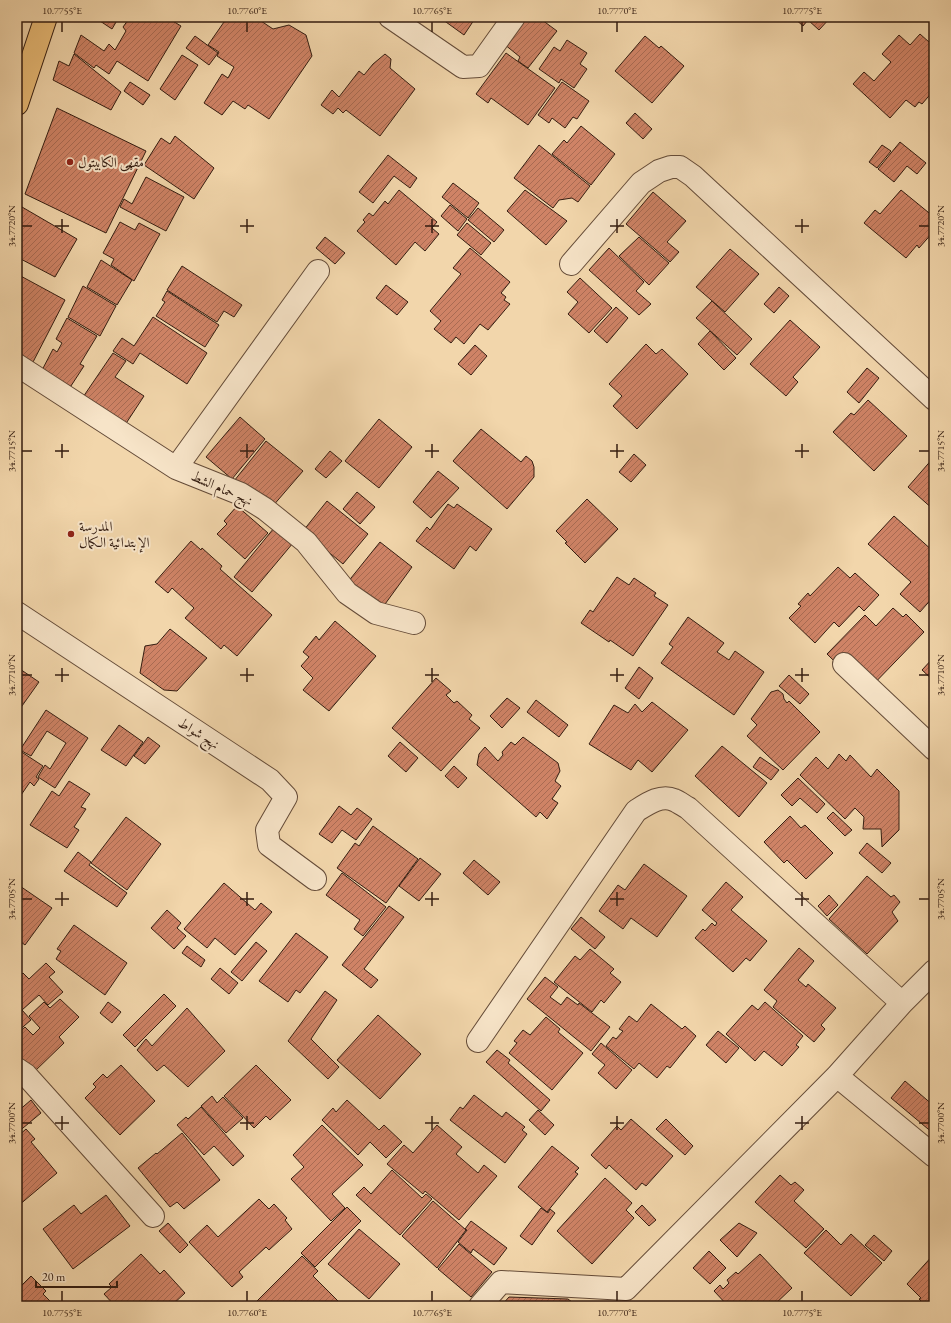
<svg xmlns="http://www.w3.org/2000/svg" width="951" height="1323" font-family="'EB Garamond',Amiri,serif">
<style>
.building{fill:url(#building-hatch);stroke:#341d11}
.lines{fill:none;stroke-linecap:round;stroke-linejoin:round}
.minor-casing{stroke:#644b38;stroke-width:24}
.primary-casing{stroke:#341d11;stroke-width:24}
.minor{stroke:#f7e4c8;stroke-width:22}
.primary{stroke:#e9bb76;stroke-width:22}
.ticks{fill:none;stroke:#341d11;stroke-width:1.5}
.poi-dot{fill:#8f2418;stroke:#f7e4c8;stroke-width:1.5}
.labels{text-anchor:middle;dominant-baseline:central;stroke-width:4;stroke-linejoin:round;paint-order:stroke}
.poi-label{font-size:14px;fill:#341d11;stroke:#f7e4c8;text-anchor:start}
.street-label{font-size:14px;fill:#341d11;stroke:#f7e4c8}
.neatline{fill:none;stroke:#341d11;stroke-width:1.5}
.ticks-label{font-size:10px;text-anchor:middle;fill:#341d11}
</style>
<defs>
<pattern id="building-hatch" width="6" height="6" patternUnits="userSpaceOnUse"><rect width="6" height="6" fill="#cf8366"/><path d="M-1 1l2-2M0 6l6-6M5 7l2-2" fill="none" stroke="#a96b53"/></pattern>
</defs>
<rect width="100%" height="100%" fill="#f2d6ab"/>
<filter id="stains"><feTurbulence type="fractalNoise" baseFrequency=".005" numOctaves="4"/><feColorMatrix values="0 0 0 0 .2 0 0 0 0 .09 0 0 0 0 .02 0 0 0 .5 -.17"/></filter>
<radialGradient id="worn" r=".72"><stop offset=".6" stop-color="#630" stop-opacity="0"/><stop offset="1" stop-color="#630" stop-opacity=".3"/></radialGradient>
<!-- building -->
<path class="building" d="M94 17H119L112 29Z
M124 17H166L181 26 148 81 117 61 109 74 96 65 94 68 74 53 81 35 104 51 109 44 115 50 126 31 123 27 128 20Z
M247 17H255L273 29 289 25 306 35 312 56 269 119 248 105 245 109 233 101 222 115 204 103 222 74 228 78 234 67 217 56 219 52 208 45 224 22Z
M439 17H476L464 35Z
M526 17H538L557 31 528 68 518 61 520 57 504 44Z
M793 17H831L819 30 808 20 803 26Z
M920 34 929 42 934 36V90L922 104 919 102 915 107 906 100 890 118 853 84 864 72 874 81 891 62 882 54 899 35 910 45Z
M195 36 218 53 209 65 186 48Z
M645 36 659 48 661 46 684 66 652 103 615 71Z
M567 40 587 53 580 64 587 69 574 88 561 79 559 83 539 69 554 47 560 51Z
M506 53 555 88 528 125 491 98 488 103 476 94Z
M74 54 121 92 111 110 53 80 59 61 69 66Z
M385 54 391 59 390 68 415 89 380 136 346 110 343 113 338 108 333 114 321 105 332 90 339 97 359 71 364 75 373 64Z
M182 55 198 65 175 100 160 89Z
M130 82 150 95 143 105 124 91Z
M562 82 589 101 577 119 573 117 565 128 552 118 549 123 538 115Z
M57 108 146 151 106 233 25 194Z
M635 113 652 129 643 139 626 123Z
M581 126 615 154 591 185 552 154 564 140 567 143Z
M175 136 214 168 194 199 144 165 161 138 170 144Z
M900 142 926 163 917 174 907 166 894 182 878 169Z
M539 145 590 186 578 202 572 198 559 200 553 208 514 178Z
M882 145 891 151 877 168 869 162Z
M388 155 417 178 410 188 394 176 373 203 359 192Z
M146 177 184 197 166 231 120 207 124 199 132 204Z
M453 183 479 203 468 218 442 197Z
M399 190 437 222 432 228 439 234 425 251 415 242 396 265 357 231 365 222 363 220 369 213 373 216 385 201 388 204Z
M525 190 567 221 546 245 507 211Z
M901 190 934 217V231L919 248 917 245 906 258 864 223 875 210 880 214Z
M653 192 686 221 667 242 679 252 670 262 626 224Z
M450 205 467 219 458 231 441 216Z
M22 207 77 239 55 277 17 257V221Z
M478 208 504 230 494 242 468 220Z
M120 222 135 230 139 223 160 234 134 281 111 265 114 259 103 253Z
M467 223 491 243 481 255 457 235Z
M325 237 345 253 335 264 316 248Z
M639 237 669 263 649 285 619 256Z
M470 248 510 282 501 293 506 297 504 300 510 304 488 330 480 324 464 344 456 337 451 343 434 329 441 321 430 311 461 274 453 268Z
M609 248 644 282 636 291 651 304 639 315 589 270Z
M730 249 759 274 725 312 696 287Z
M101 260 132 280 117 305 87 287Z
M182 266 242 305 234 317 224 311 217 322 167 290Z
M17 274 65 300 32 364 17 353Z
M580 278 612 308 589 333 568 314 578 302 567 292Z
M386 285 408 302 397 315 376 298Z
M83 286 116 306 100 336 68 317Z
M779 287 789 296 774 313 764 304Z
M167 291 219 325 205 347 156 316 165 302 162 300Z
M712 301 752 339 737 355 696 318Z
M616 307 628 318 607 343 594 331Z
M153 317 207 353 187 384 140 353 133 364 113 351 122 338 134 346Z
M67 318 97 336 80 364 84 366 67 392 40 374 53 349 57 352 62 343 56 339Z
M790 320 820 347 793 377 798 382 786 396 750 364Z
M710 331 736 358 724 370 698 344Z
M646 344 656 354 662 349 688 374 637 429 613 406 622 396 609 384Z
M475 345 487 356 471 375 458 364Z
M113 353 126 361 115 377 144 396 123 428 81 400Z
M867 368 879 378 859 403 847 392Z
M868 400 907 436 874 471 833 432 851 413 854 415Z
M240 417 265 439 232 479 206 457Z
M379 419 412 447 379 488 345 461Z
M481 429 521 462 526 456 532 461 534 467V477L507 509 453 461Z
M266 441 303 471 272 507 234 481Z
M330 451 342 461 326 478 315 469Z
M634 454 646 465 631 482 619 472Z
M934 457V510L908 487Z
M438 471 459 488 431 518 413 502Z
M357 492 375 507 360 524 343 509Z
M587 499 618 529 585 563 565 543 567 542 556 531Z
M327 501 368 534 343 564 303 531Z
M448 504 454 508 457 504 492 529 476 551 470 546 454 569 416 541 427 527 430 530Z
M237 506 268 533 245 559 217 534 227 524 224 521Z
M894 516 934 552V596L920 612 900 594 911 582 868 544Z
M274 528 293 543 252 592 234 577Z
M191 541 201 550 202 548 222 566 220 569 272 615 237 656 224 645 221 649 185 618 194 608 172 588 168 593 155 582Z
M380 542 412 567 380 611 347 583Z
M838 567 850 578 855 573 879 595 864 611 859 606 839 627 834 622 815 643 789 618 801 606 798 604 808 593 810 596Z
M617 577 629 585 634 578 656 593 654 596 668 605 633 656 610 640 609 642 581 623 590 610 593 612Z
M893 608 903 617 906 614 924 632 866 692 827 654 865 615 876 626Z
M688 617 724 643 717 652 729 660 735 651 764 672 734 715 661 663 673 647 669 644Z
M335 621 376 656 329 711 303 690 313 678 301 666 309 657 303 652 316 636 319 640Z
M170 629 207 658 177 691 164 690 140 673 145 646 157 644Z
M934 657V681L922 670Z
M17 667 39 682 17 713Z
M639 667 653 678 639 699 625 688Z
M789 675 809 694 800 704 779 686Z
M436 678 451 691 446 695 454 703 457 701 472 715 469 719 480 728 441 771 392 728Z
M778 690 783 694 784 699 787 703 789 701 820 732 783 770 747 736 757 725 751 719 771 692Z
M507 698 520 708 502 728 490 716Z
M536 700 568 725 559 737 527 712Z
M652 702 688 730 652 772 638 760 631 770 589 744 614 705 628 713 635 704 642 712Z
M46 710 88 738 55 788 38 777 45 765 50 769 66 743 47 731 31 756 20 750Z
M119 725 143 742 126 766 101 750Z
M148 737 160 746 145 764 134 756Z
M523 737 558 763 560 771 555 781 561 786 552 799 558 803 547 819 540 812 536 817 477 765 479 754 485 747 498 761 503 755 502 752 511 742 515 745Z
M400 742 418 758 406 772 388 756Z
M722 746 767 783 739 817 695 776Z
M17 749 43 766 36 777 39 779 34 786 30 782 19 798 17 797Z
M839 754 846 761 850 755 871 777 877 769 899 791V830L882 847 881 829H863L864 817 855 808 845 819 800 775 816 757 828 769Z
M760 757 779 770 771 780 753 767Z
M454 766 467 778 458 788 445 776Z
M798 778 825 804 817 813 800 798 792 806 781 795Z
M69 781 90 794 81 807 86 809 74 827 79 830 67 848 30 825 52 791 59 796Z
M339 806 351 815 357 808 372 819 356 840 342 830 332 843 319 834Z
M833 812 852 830 845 836 827 818Z
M790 816 801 828 805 825 833 853 806 879 787 860 784 863 764 842Z
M126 817 161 844 127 890 91 863Z
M373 826 418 859 386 903 337 868 355 843 359 846Z
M867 843 891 863 882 873 859 853Z
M78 852 91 862 89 865 127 893 117 907 64 871Z
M420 858 441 874 419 901 399 886Z
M474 860 500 882 488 895 463 873Z
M644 864 687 896 657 937 631 918 623 929 599 911 618 885 625 890Z
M342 873 386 907 363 936 354 929 360 920 326 895Z
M867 876 891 897 894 895 900 902 892 912 898 921 867 954 829 919Z
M726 882 743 897 731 910 767 941 750 961 746 958 733 972 695 938 703 929 705 931 712 923 715 926 717 923 702 910Z
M224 883 255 910 261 903 272 912 235 955 215 938 207 948 184 929Z
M17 884 52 908 25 945 17 939Z
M829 895 838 905 827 916 818 906Z
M389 906 404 917 364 969 378 980 371 988 342 965Z
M167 910 181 923 177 928 186 936 174 949 151 928Z
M581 917 605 937 595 949 571 929Z
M74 925 127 963 105 995 56 959 61 951 57 949Z
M296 933 328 957 300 993 296 990 288 1002 259 981Z
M256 942 267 951 242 981 231 972Z
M187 946 205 960 201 967 182 953Z
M799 948 814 961 798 980 806 987 808 984 836 1008 821 1025 825 1029 814 1042 773 1007 777 1001 764 990Z
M590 949 614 969 610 973 621 982 604 1003 601 1000 592 1012 554 982 575 956 580 960Z
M46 963 55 972 49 977 63 992 48 1005 39 995 22 1010 31 1020 17 1032V978L23 973 29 979Z
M220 968 238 983 229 994 211 979Z
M545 977 558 987 550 997 561 1005 567 997 578 1005 579 1003 610 1027 591 1051 527 999Z
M325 991 337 1000 311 1039 339 1067 328 1079 288 1041Z
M164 994 176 1006 135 1047 123 1035Z
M60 999 79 1017 59 1037 64 1043 34 1072 17 1054V1034L25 1027 33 1035 40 1028 29 1016 44 1002 50 1008Z
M108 1002 121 1012 112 1023 100 1013Z
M765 1002 803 1036 796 1045 799 1047 782 1066 764 1051 755 1061 726 1034 752 1005 758 1010Z
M651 1004 682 1029 685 1026 696 1036 670 1068 667 1066 657 1078 639 1063 634 1069 606 1046 613 1037 616 1039 623 1031 619 1029 629 1016 637 1022Z
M187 1008 225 1051 188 1087 164 1065 157 1071 137 1050 146 1039 152 1046Z
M378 1015 421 1054 380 1099 337 1060Z
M546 1017 560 1029 558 1032 583 1053 552 1090 509 1053 517 1043 514 1041 523 1030 530 1035Z
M718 1031 739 1048 726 1063 706 1045Z
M601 1043 632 1070 616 1089 598 1073 605 1065 592 1054Z
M497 1050 510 1060 508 1063 550 1100 541 1111 486 1062Z
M121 1065 155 1101 120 1135 85 1098 96 1087 93 1084 103 1074 107 1078Z
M256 1065 291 1100 270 1120 266 1116 254 1128 224 1096Z
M905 1081 934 1106V1134L891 1098Z
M474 1095 502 1117 506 1112 525 1127 522 1130 527 1134 505 1163 450 1120 460 1107 463 1109Z
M212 1096 217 1103 223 1097 243 1118 226 1133 201 1106Z
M31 1100 41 1113 17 1133V1112Z
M347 1100 379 1130 384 1125 402 1142 386 1158 370 1142 358 1155 322 1120 333 1108 336 1112Z
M201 1107 244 1156 233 1166 214 1146 204 1155 177 1125 186 1117 188 1119Z
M538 1110 554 1125 545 1135 529 1120Z
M631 1119 673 1156 646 1186 642 1183 636 1190 609 1165 606 1169 591 1155 617 1126 621 1130Z
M666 1119 693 1146 685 1155 656 1129Z
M322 1125 363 1165 332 1194 345 1208 331 1221 291 1179 304 1167 293 1155Z
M437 1125 462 1147 456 1154 478 1173 484 1165 497 1176 459 1220 425 1191 423 1194 387 1164 404 1145 413 1153Z
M26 1129 35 1139 31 1142 57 1173 18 1206 17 1137Z
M182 1133 220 1180 184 1209 177 1202 170 1207 138 1168 156 1153 157 1154Z
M552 1146 579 1168 575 1172 578 1174 547 1212 518 1187Z
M392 1170 422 1198 426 1194 432 1199 400 1235 356 1195 364 1187 371 1194Z
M780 1175 791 1185 795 1182 804 1190 794 1201 824 1229 806 1248 755 1202Z
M605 1178 632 1203 626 1210 634 1218 592 1264 557 1231Z
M106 1195 130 1226 73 1269 43 1229 74 1205 81 1214Z
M259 1199 269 1209 274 1204 287 1218 285 1220 292 1229 269 1250 266 1247 239 1272 243 1277 232 1287 189 1242 207 1225 218 1237Z
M433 1201 466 1230 437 1268 402 1236Z
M642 1205 656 1220 649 1226 635 1212Z
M347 1207 361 1221 315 1267 301 1253Z
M541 1208 548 1213 550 1209 555 1213 532 1245 520 1236Z
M471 1221 507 1248 494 1265 473 1249 471 1253 458 1242 467 1230 465 1229Z
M168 1223 188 1245 180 1253 159 1231Z
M739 1223 757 1233 737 1257 720 1240Z
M359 1229 400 1264 369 1299 328 1264Z
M826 1230 841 1245 851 1234 882 1263 851 1296 804 1253Z
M874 1235 892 1251 884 1261 865 1245Z
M459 1244 492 1272 471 1297 438 1269Z
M709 1251 726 1268 710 1284 693 1268Z
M141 1254 160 1274 164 1270 185 1293 171 1306H115L104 1294 112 1287 109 1284Z
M760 1254 792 1288 773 1306H738L736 1304 734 1306H728L714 1291 720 1285 723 1289 729 1283 727 1280 736 1272 738 1274Z
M934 1254V1306H918L922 1302 919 1299 921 1298 907 1284Z
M302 1256 318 1271 313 1276 343 1306H252Z
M31 1276 46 1291 43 1294 55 1306H17V1290Z
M509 1297 568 1299 577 1306H501Z"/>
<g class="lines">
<defs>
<path id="minor" d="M390 17 463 67 479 66 514 17
M571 264 641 183 659 171 671 167H680L693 176 934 399
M17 365 176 468 241 494 265 509 306 542 347 593 376 613 414 623
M176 468 318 271
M17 613 270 780 286 797 267 830 269 845 315 879
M844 664 934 749
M478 1041 636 811C647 804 661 794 674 800 679 802 684 806 688 808L902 1003
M17 1069 26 1075 153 1216
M837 1076 934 1156
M480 1306 501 1282 626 1289 837 1076 902 1003 934 971"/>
<path id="primary" d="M17 104 46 17"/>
</defs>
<!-- minor casing -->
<use href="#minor" class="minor-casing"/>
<!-- primary casing -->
<use href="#primary" class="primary-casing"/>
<!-- minor -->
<use href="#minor" class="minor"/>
<!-- primary -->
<use href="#primary" class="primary"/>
</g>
<!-- ticks -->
<path class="ticks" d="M62 22V32M247 22V32M432 22V32M617 22V32M802 22V32M62 219V233M247 219V233M432 219V233M617 219V233M802 219V233M22 226H32M55 226H69M240 226H254M425 226H439M610 226H624M795 226H809M919 226H929M62 444V458M247 444V458M432 444V458M617 444V458M802 444V458M22 451H32M55 451H69M240 451H254M425 451H439M610 451H624M795 451H809M919 451H929M62 668V682M247 668V682M432 668V682M617 668V682M802 668V682M22 675H32M55 675H69M240 675H254M425 675H439M610 675H624M795 675H809M919 675H929M62 892V906M247 892V906M432 892V906M617 892V906M802 892V906M22 899H32M55 899H69M240 899H254M425 899H439M610 899H624M795 899H809M919 899H929M62 1116V1130M247 1116V1130M432 1116V1130M617 1116V1130M802 1116V1130M22 1123H32M55 1123H69M240 1123H254M425 1123H439M610 1123H624M795 1123H809M919 1123H929M62 1291V1301M247 1291V1301M432 1291V1301M617 1291V1301M802 1291V1301"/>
<!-- markers -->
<g class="poi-dot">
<circle cx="70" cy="162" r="4"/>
<circle cx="71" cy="534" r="4"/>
</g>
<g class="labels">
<!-- poi labels -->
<g class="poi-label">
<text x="78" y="162">مقهى الكابيتول</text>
<text x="79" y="526">المدرسة<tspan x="79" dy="16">الإبتدائية الكمال</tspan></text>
</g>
<!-- street labels -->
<g class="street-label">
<text transform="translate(222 488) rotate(24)">نهج حمام الشط</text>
<text transform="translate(199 733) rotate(33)">نهج شواط</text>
</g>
</g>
<!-- margin -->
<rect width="951" height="1323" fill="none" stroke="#f2d6ab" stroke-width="44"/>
<!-- scale -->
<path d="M36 1281v6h81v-6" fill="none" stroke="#341d11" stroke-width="2"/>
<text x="42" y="1281" font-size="12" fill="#341d11" stroke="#f7e4c8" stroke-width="3" paint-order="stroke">20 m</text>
<rect x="22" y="22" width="907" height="1279" class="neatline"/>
<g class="ticks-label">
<text x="62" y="14">10.7755°E</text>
<text x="247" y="14">10.7760°E</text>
<text x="432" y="14">10.7765°E</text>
<text x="617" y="14">10.7770°E</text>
<text x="802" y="14">10.7775°E</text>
<text transform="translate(11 226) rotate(-90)" y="4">34.7720°N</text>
<text transform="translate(940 226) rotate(-90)" y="4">34.7720°N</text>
<text transform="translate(11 451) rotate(-90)" y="4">34.7715°N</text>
<text transform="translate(940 451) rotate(-90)" y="4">34.7715°N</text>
<text transform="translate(11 675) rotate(-90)" y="4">34.7710°N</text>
<text transform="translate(940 675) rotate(-90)" y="4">34.7710°N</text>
<text transform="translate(11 899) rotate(-90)" y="4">34.7705°N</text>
<text transform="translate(940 899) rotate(-90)" y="4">34.7705°N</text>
<text transform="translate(11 1123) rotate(-90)" y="4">34.7700°N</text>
<text transform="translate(940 1123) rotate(-90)" y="4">34.7700°N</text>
<text x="62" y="1316">10.7755°E</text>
<text x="247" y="1316">10.7760°E</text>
<text x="432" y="1316">10.7765°E</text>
<text x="617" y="1316">10.7770°E</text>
<text x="802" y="1316">10.7775°E</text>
</g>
<rect width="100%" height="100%" filter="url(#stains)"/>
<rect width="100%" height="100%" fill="url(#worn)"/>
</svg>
